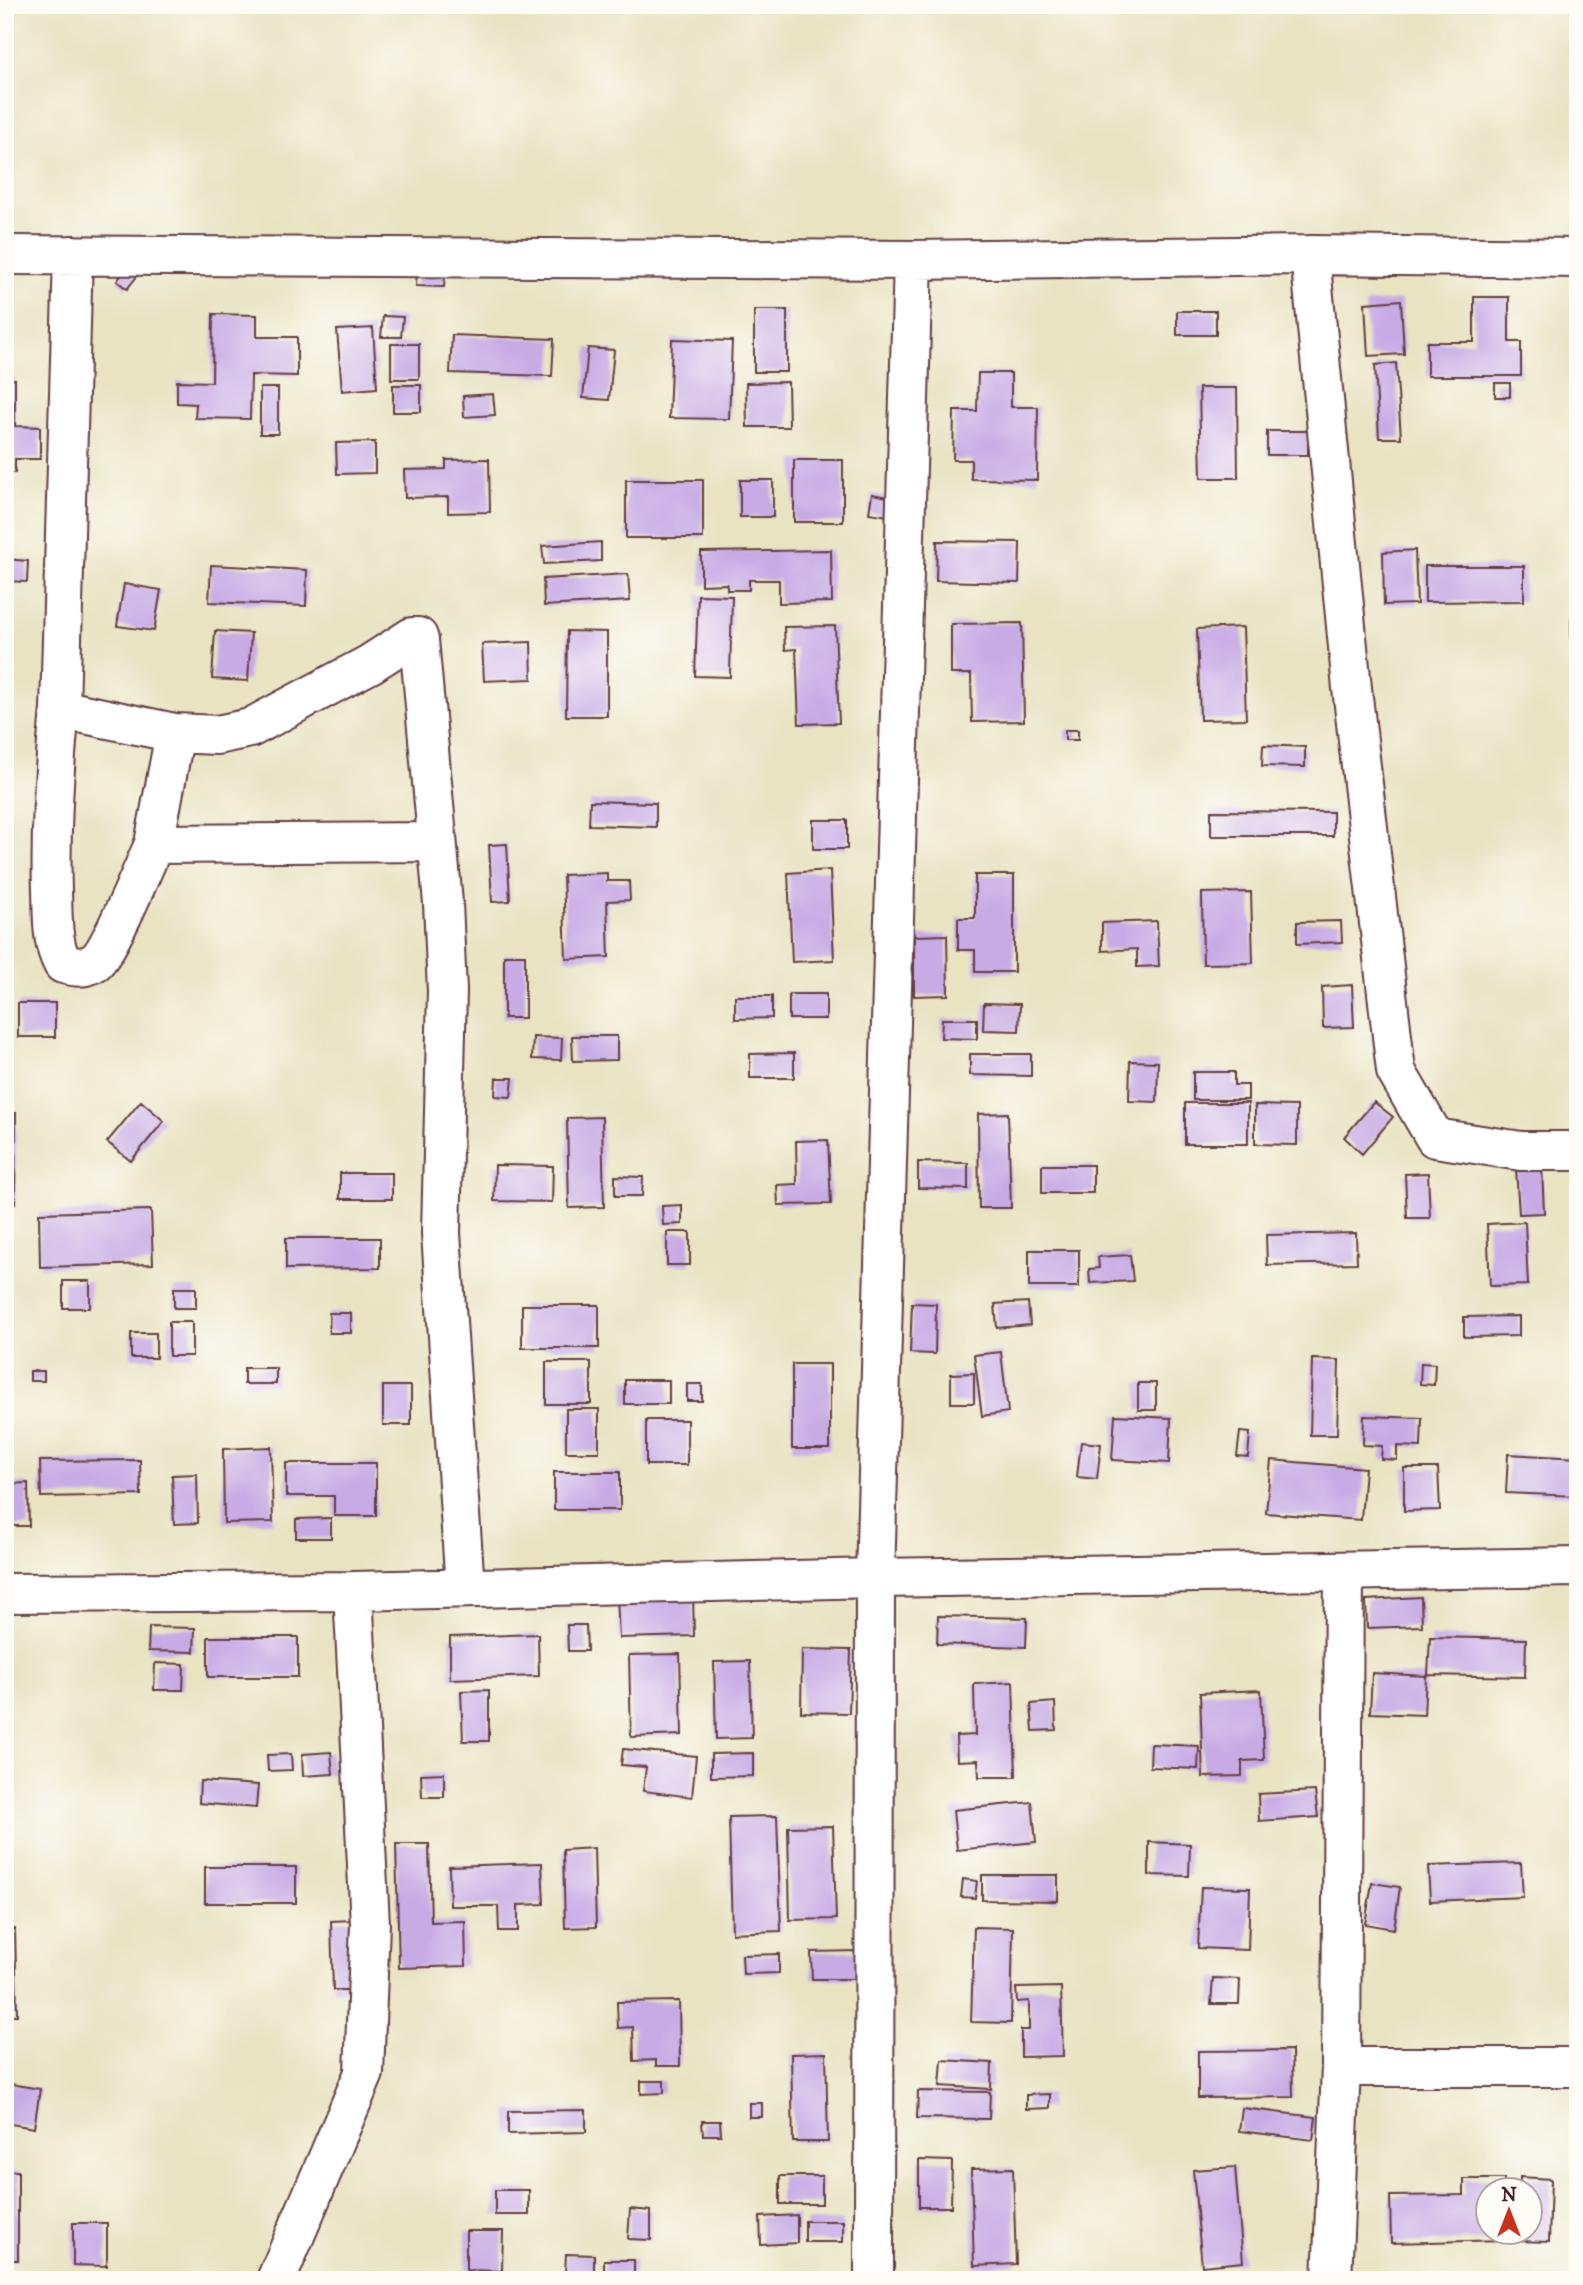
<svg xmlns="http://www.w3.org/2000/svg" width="1583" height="2285" font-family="'IM FELL DW Pica',serif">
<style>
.building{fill:#c8abe5}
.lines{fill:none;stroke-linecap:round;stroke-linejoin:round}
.street-casing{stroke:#623c42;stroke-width:42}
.street{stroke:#fff;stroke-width:38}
</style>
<rect width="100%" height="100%" fill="#fdfcf7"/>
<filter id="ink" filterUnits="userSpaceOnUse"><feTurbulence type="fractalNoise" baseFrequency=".0143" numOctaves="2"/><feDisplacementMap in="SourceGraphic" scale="14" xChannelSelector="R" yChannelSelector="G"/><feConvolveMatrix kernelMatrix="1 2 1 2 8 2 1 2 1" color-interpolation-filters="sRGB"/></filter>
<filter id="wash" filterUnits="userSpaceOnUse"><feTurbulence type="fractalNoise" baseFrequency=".00686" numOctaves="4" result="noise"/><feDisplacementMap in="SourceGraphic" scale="28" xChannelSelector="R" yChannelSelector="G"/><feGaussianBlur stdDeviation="1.57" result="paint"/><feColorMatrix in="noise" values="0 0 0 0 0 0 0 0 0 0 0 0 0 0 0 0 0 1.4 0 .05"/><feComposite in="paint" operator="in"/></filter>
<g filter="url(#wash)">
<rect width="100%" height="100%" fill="#e9e3c2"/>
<g id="blocks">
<!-- building -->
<path class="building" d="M128 267 138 275 127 289 117 281Z
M417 270 445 272 444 287 416 286Z
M1474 297H1509V342H1521V376H1427V342H1474Z
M1401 300 1404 354 1368 356 1365 303Z
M754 310H787V372H754Z
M1177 311H1216V335H1177Z
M213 314 257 315V337H297V376L251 375 250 419 195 418 196 404 177 403V381L212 382Z
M383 316 403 317 401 337H381Z
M373 328 377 388 342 391 337 330Z
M452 335 554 339 552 376 450 373Z
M672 339 732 341 729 419 669 418Z
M391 344H419V379H391Z
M588 348 614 350 609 400 583 398Z
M1396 363 1401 438H1379L1375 365Z
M978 373H1011V407H1038L1037 480 971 479V460H953L954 411H977Z
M5 379H15V426L40 427V459H15V473H5Z
M788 382 789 427H747L746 383Z
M1495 383H1510V397H1495Z
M393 385H421V412H393Z
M260 388H278V434H260Z
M1199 388H1237L1238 478H1201Z
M493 394 495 415 464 417 463 396Z
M1267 431H1308V455H1267Z
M375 442V473L337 474 336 443Z
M489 459 490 512 448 513V497L405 498 404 470 446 469V460Z
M794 460H843V522H794Z
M626 480H703V538H626Z
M740 480H773V517H740Z
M872 494 898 499 895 517 869 513Z
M5 516H11V543H5Z
M937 541 1020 542 1019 583 936 581Z
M601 542V561L544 564 542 546Z
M831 550 832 602 779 603V580H749V590H727V584L701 585V552Z
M1415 550 1417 604 1384 605 1383 552Z
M1573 550H1578V583H1573Z
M5 559 28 561 27 582 5 581Z
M211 565 307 570 306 606 209 602Z
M1425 566H1524V601L1425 602Z
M628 574 630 601 544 606 543 579Z
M124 584 161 590 154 631 117 626Z
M698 595 732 596 730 677 695 676Z
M1571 620H1578V654H1571Z
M1022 623 1024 721 972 722 971 674H951V624Z
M835 626 839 723 799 724 796 649 785 650 784 627Z
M1243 627 1246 719 1200 720 1197 629Z
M215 631 251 633 248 681 212 679Z
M567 631 607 632V716H566Z
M531 642 532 679 484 681 482 644Z
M1065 730H1078V740H1065Z
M1263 745 1305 747V767L1262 766Z
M590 801 656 803V827L589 825Z
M1211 811 1333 812V836H1211Z
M813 820H847V849H813Z
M507 844 510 901 492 902 489 845Z
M830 870 834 960 792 962 788 873Z
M607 873V881H629L630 900 607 901 609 957 566 959 563 875Z
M975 875H1014V972H975V950H958V918H975Z
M1251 892 1253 963 1203 964 1202 893Z
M1157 921 1159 966 1137 967V949L1102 951V923Z
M1341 921 1342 942 1297 944V922Z
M947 935 948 995 914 996V936Z
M504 955H525V1018H504Z
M1352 985 1354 1027 1323 1028 1322 987Z
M789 994H826V1019H789Z
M735 996H772V1018L735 1019Z
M18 1003H55V1037H18Z
M984 1003 1020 1004 1019 1031 983 1030Z
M942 1019H977V1039L941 1038Z
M572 1036H617V1060L573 1061Z
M533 1037 562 1038 561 1060 532 1059Z
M794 1053V1078H750V1054Z
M970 1054H1031V1076L970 1075Z
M1130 1061 1158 1062 1157 1102 1129 1101Z
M1193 1072H1234V1085H1248V1100H1193Z
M496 1078H513L511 1097 495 1096Z
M141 1101 164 1121 131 1161 107 1142Z
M1374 1102 1393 1117 1362 1154 1344 1137Z
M1185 1103H1248V1144H1185Z
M1255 1105 1297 1106V1145L1255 1144Z
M5 1113H16L15 1204 5 1203Z
M1008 1113 1011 1208H979L978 1114Z
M602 1117 604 1207 569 1208 567 1118Z
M828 1140 831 1204 778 1205 777 1185 797 1184 796 1141Z
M918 1162 968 1163V1189L918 1188Z
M495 1165 553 1166 552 1202 494 1201Z
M1042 1165H1093V1193H1042Z
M1542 1168 1544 1213 1519 1214 1516 1169Z
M340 1173H392V1199H340Z
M1428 1173 1430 1218H1407L1405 1174Z
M615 1176 643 1177 642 1196H615Z
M682 1205V1224L663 1225 662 1206Z
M151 1210 153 1264 40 1267 39 1213Z
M1525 1222 1528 1285 1490 1286 1487 1224Z
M667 1232H690V1265H667Z
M1356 1233 1357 1263 1267 1265 1266 1235Z
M286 1238H380V1268L286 1269Z
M1029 1250H1079V1287H1029Z
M1130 1255 1133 1281 1090 1283 1089 1269 1099 1268 1098 1257Z
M63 1281H90V1308H63Z
M174 1288H196V1308H174Z
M1028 1302 1030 1325 997 1328 995 1304Z
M912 1303 936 1304 935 1354 910 1353Z
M522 1305H599V1348H522Z
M329 1313H351V1333H329Z
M1519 1316V1336L1464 1337V1317Z
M169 1322H192V1356H169Z
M131 1333H156V1358H131Z
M1001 1352 1008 1412 982 1416 974 1355Z
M1312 1359 1339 1360 1337 1435H1310Z
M546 1362H591V1404H546Z
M1421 1363 1435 1364 1434 1385 1420 1384Z
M792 1364H830V1449H792Z
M244 1368H276V1384H244Z
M30 1371H44V1381H30Z
M974 1373V1403H951V1374Z
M625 1380H669V1404H625Z
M1138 1383H1156V1410H1138Z
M687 1384H702V1401H687Z
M383 1386H411V1425H383Z
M566 1409H599V1452H566Z
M1115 1415 1171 1418 1169 1463 1112 1460Z
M1364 1416 1422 1418 1421 1447 1397 1446V1460L1381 1459 1382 1446 1363 1445Z
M646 1420H687V1465H646Z
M1240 1432 1250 1433 1248 1457 1237 1456Z
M1081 1442 1101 1444 1097 1479 1077 1477Z
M271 1447 273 1522 224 1523 223 1449Z
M1508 1454 1578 1458V1496L1506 1493Z
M140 1460 141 1495 41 1497 40 1461Z
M1271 1460 1365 1468 1361 1520 1266 1513Z
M286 1463H376V1516H334V1496H286Z
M1404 1468H1438L1440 1510 1404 1511Z
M554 1472H620V1510H554Z
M197 1474 198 1523 174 1524 172 1475Z
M28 1483 29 1526H5V1484Z
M331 1518V1538H296V1519Z
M693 1592 694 1636 619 1638 617 1595Z
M1421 1597 1422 1626 1367 1628 1366 1600Z
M938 1616 1027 1618 1026 1647 937 1644Z
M567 1625H586L587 1651H568Z
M149 1627 195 1628 194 1652 148 1651Z
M538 1634 539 1676 450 1679V1637Z
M208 1637H298V1677H208Z
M1430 1637 1526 1639 1525 1677 1428 1675Z
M802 1649 851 1650 849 1713 801 1712Z
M680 1654 682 1735 631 1737 629 1655Z
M750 1661 752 1738 716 1739 714 1662Z
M155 1663 184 1664 183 1690H154Z
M1372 1673 1426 1676 1424 1715 1370 1713Z
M1013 1682 1016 1777H979L978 1760 957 1761 956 1736 975 1735 974 1684Z
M489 1690V1741H463L461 1691Z
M1261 1690 1264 1760 1242 1761V1776L1203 1777 1200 1693Z
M1055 1702 1056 1730 1033 1731 1031 1704Z
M1151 1744 1199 1746 1198 1769 1150 1767Z
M623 1749 696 1756 692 1797 643 1791 646 1767 621 1765Z
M331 1752 333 1774 303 1776 302 1754Z
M753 1753V1776L711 1777V1754Z
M291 1754 292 1770 268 1771 267 1755Z
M444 1773V1797H422L421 1774Z
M200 1781 258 1785 256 1808 199 1803Z
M1315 1791 1318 1817 1259 1821 1258 1794Z
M1032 1802 1036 1842 957 1850 953 1810Z
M777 1816 781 1931 732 1933 729 1817Z
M833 1826 836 1919 790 1920 788 1827Z
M1149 1842 1190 1844 1189 1876 1149 1875Z
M396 1844H429L431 1922 465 1921 466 1966 399 1968Z
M594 1848 596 1927 565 1928 563 1850Z
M542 1863 544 1904 518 1905V1931H499L498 1906H450L449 1866Z
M1521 1863 1523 1897 1430 1901 1428 1866Z
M205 1867H296V1903H205Z
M982 1875H1058V1901L982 1900Z
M963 1879 977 1881 975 1898 961 1897Z
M1372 1883 1400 1887 1394 1929 1365 1924Z
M1201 1887 1250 1888 1248 1950 1198 1948Z
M354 1920 357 1990H333L331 1921Z
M974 1927 1013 1928 1011 2023 971 2022Z
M5 1929H15L17 2015H5Z
M857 1951V1979H812L811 1952Z
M779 1954V1973L743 1974 742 1955Z
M1213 1978 1240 1979 1239 2004H1211Z
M1061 1987 1063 2056 1021 2057V2030H1029V2001L1017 2002 1016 1988Z
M679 2001 680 2066H656V2060L634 2061 633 2027 618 2028 617 2002Z
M1292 2050 1293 2097 1198 2098V2051Z
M826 2053 828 2142H793L791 2054Z
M942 2060 992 2063 991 2089 940 2086Z
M641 2081H664V2093L641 2094Z
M5 2083 40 2089 34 2128 5 2123Z
M918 2091 990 2092 989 2119 917 2118Z
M1050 2094V2108L1026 2109V2095Z
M749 2103H762V2117H749Z
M1242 2108 1316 2117 1313 2140 1239 2131Z
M586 2110V2132L508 2134V2111Z
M702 2121H720L721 2135H703Z
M919 2160 952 2161 951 2207H919Z
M1235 2167 1243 2262 1202 2266 1193 2170Z
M1013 2168 1016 2264 974 2266 971 2169Z
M5 2171H18V2260H5Z
M780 2176H822V2204H780Z
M1520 2177 1551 2179 1549 2242 1518 2241V2232H1530V2190H1520Z
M1464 2179H1504V2190H1488V2232H1505L1506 2240 1391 2243 1390 2196 1464 2195Z
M495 2190H529V2215H495Z
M630 2209 651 2211V2240L628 2239Z
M797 2215V2243L761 2245 760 2217Z
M805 2221H843V2242H805Z
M73 2223H107V2266L73 2265Z
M466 2231H503L502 2271 466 2270Z
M566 2254 594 2255V2274H565Z
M604 2260H634V2274H604Z"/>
</g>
</g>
<g filter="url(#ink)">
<use href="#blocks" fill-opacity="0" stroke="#623c42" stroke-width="2"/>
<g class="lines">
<defs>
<path id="street" d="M5 255 913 260 1310 255 1578 258
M73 255 60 709 175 733 217 735 250 728 370 664 412 637H418L419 640 443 903 447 991 441 1233 465 1588
M1310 255 1352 688 1396 1071 1435 1138 1521 1151H1578
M60 709C54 770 50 830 52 891 53 916 51 942 63 964 75 967 84 969 95 962 109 952 145 864 154 844L437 842
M154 844 175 733
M5 1593 353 1591 875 1578 1578 1567
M1341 2067H1578
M276 2280 364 2073 370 1924 353 1591
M874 2280 875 1578 913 260
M1332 2280 1341 2067 1344 1572"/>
</defs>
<!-- street casing -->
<use href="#street" class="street-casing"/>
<!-- street -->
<use href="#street" class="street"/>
</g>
</g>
<!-- margin -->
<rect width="1583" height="2285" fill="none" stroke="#fdfcf7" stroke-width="28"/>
<!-- north arrow -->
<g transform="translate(1509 2211)"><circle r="33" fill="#fdfcf7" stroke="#b5a4a5" stroke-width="2"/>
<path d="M0-5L12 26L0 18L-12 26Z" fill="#c8321e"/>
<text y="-10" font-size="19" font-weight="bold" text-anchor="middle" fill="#4a1f2b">N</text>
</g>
</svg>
